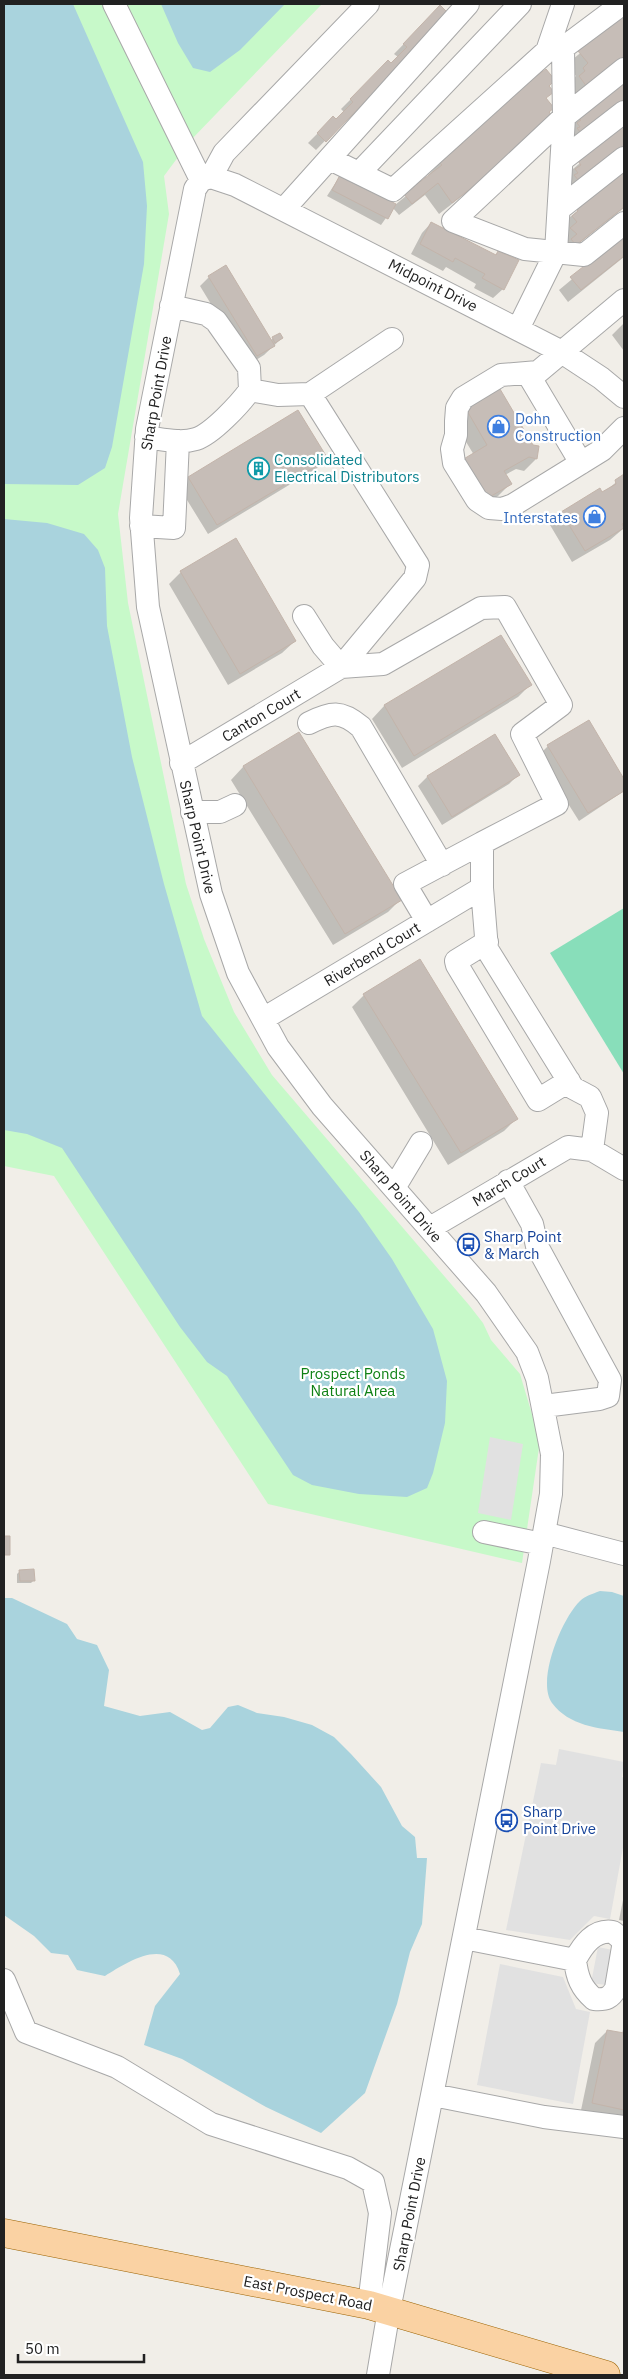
<svg xmlns="http://www.w3.org/2000/svg" width="628" height="2379" font-family="'IBM Plex Sans',sans-serif">
<style>
.park{fill:#c7f9c9}
.pitch{fill:#88deba}
.parking{fill:#e1e1e1}
.water{fill:#a9d3dd}
.shadow{fill:#0003}
.building{fill:#c6bdb7;stroke:#c3b4aa}
.lines{fill:none;stroke-linecap:round;stroke-linejoin:round}
.minor-casing{stroke:#a8a8a8;stroke-width:24}
.major-casing{stroke:#9b6303;stroke-width:29}
.minor{stroke:#fff;stroke-width:22}
.major{stroke:#fad2a3;stroke-width:28}
.labels{text-anchor:middle;dominant-baseline:central;stroke-width:4.5;stroke-linejoin:round;paint-order:stroke}
.street-label{font-size:15px;fill:#212121;stroke:#fff}
.shop-label{font-size:15px;fill:#366cbe;stroke:#fff;text-anchor:start}
.culture-label{font-size:15px;fill:#0d838f;stroke:#fff;text-anchor:start}
.transit-label{font-size:15px;fill:#164399;stroke:#fff;text-anchor:start}
.park-label{font-size:15px;fill:#0e8014;stroke:#fff}
</style>
<rect width="100%" height="100%" fill="#f1eee8"/>
<!-- park -->
<path class="park" d="M4 4H322L190 141 164 176 169 214 118 514 128 603 186 884 204 939 234 1012 272 1075 469 1305 483 1323 491 1340 520 1374 540 1441 522 1563 268 1504 54 1176 4 1166Z"/>
<!-- pitch -->
<path class="pitch" d="M624 908V1074L550 953Z"/>
<!-- parking -->
<path class="parking" d="M490 1437 523 1444 511 1520 478 1513Z
M559 1749 624 1762 622 1777 624 1778V1842L610 1919 594 1916 570 1940 506 1930 541 1763 556 1765Z
M598 1947 613 1950 606 1985 591 1983Z
M500 1964 563 1977 576 2009 590 2012 573 2104 477 2085Z"/>
<!-- water -->
<path class="water" d="M4 4H73L143 162 147 206 144 264 112 447 105 468 78 485 4 484Z
M161 4H285L240 50 210 72 193 68 178 43Z
M4 519 47 523 84 534 98 550 105 568 107 626 132 757 164 884 202 1016 359 1212 392 1259 433 1329 447 1381 445 1423 433 1473 427 1488 407 1497 359 1494 312 1485 293 1475 227 1376 207 1362 180 1327 62 1148 27 1134 4 1130Z
M600 1591 612 1592 624 1596V1732C598 1728 569 1726 552 1703 536 1681 562 1618 580 1601 585 1596 592 1594 600 1591Z
M4 1598H12L67 1624 77 1639 97 1645 109 1670 104 1706 140 1716 170 1712 202 1730 210 1728 228 1707 238 1705 257 1713 284 1717 312 1725 334 1737 351 1754 381 1787 402 1826 415 1837 417 1858H427L422 1924 410 1952 397 2004 365 2093 321 2133 266 2107 182 2059 144 2045 155 2006 180 1974C168 1935 126 1963 105 1976L77 1970 68 1955 51 1953 34 1936 4 1915Z"/>
<!-- shadow -->
<path class="shadow" d="M440 7 448 14 316 150 308 143 333 118 336 121 344 112 341 109 388 62 391 65 398 57 394 54Z
M624 17V59L574 98 571 81 576 76 567 64Z
M624 83V104L569 147V128Z
M548 86 545 99 548 112 534 140 439 214 425 195 399 215 393 208 381 225 327 196 340 176 395 205 429 177 428 175 461 141Z
M624 126V148L567 194V174Z
M624 172V208L563 256 564 222Z
M431 223 495 256 498 252 503 289 493 298 474 288 476 284 446 267 443 271 411 254 422 233Z
M624 236V257L568 302 559 290Z
M209 277 270 341 273 338H282L264 355 248 365 200 286Z
M624 323V351L612 335Z
M466 410 536 459 524 471 516 469 505 475 510 484 498 496 474 511V455L454 422Z
M326 458 317 468 208 534 179 487 188 478Z
M624 476V528L610 540 572 562 550 525 562 513 604 492Z
M181 572 295 641 282 653 228 685 169 584Z
M501 636 530 685 518 697 402 768 372 719 384 706Z
M588 722 624 781V791L579 821 538 756 548 746Z
M298 734 400 900 388 912 333 945 231 780 243 767Z
M494 736 518 775 509 784 442 825 418 786 427 777Z
M364 995 516 1119 504 1131 448 1165 352 1007Z
M20 1571 34 1580 31 1583H17V1574Z
M624 1895V1921L619 1920Z
M624 2025V2124L580 2115 595 2043 607 2031 622 2034Z"/>
<!-- building -->
<path class="building" d="M440 5 449 14 326 142 317 133 333 116 336 119 353 102 350 99 388 60 391 63 407 47 403 44Z
M624 15V58L587 87 579 76 585 71 583 68 588 63 578 51Z
M546 69 555 80 549 86 554 92 546 98 554 108 549 112 554 118 548 128 452 203 438 183 412 204 404 194 442 165 439 162 463 143 460 140 479 119Z
M624 81V103L579 138 576 135 580 132 577 128 580 127 577 123 581 120 578 118Z
M624 125V147L580 182 574 175 578 173 575 169 581 165 578 161Z
M624 170V207L576 245 571 239 577 234 570 228 577 222 572 216 578 211 576 208Z
M340 175 396 204 388 219 332 190Z
M431 222 496 255 498 251 519 260 504 290 482 278 485 274 455 258 453 262 420 244Z
M624 235V256L581 290 570 277Z
M226 265 275 346 257 356 208 276Z
M280 333 283 338 275 343 272 337Z
M500 389 533 445 539 446 537 459 529 457 504 471 512 484 486 499 462 460 487 445 466 409Z
M298 410 328 459 217 525 188 477Z
M624 474V522L622 524 624 528 585 551 561 512 600 488 602 492 616 484 615 480Z
M236 538 296 641 240 674 180 571Z
M501 635 532 685 414 756 384 705Z
M589 720 624 779V791L588 813 547 745Z
M299 732 402 900 345 934 243 766Z
M495 734 520 775 452 817 427 776Z
M420 959 518 1119 461 1153 363 994Z
M4 1536H10V1555H4Z
M34 1569 35 1581H20L19 1570Z
M607 2030 624 2033V2110L592 2103Z"/>
<g class="lines">
<defs>
<path id="minor" d="M114 4 201 180
M547 51 563 4
M624 69 564 117 453 221 525 249 584 255 624 223
M330 159 393 190 547 51 563 48 622 4
M562 160 624 112
M359 173 520 4
M211 177 224 153 368 4
M284 209 468 4
M559 209 624 158
M624 300 538 372 501 375 463 398 457 408 456 421V435L452 449 454 463 477 500 489 508 502 509 513 505 602 450 624 428
M518 329 556 252 564 117 563 48
M528 374 581 463
M250 390 278 395 310 394 392 339
M146 437C162 439 180 444 196 439 212 434 240 404 250 390L249 368 216 321 206 314 171 306
M141 526 174 528 178 441
M304 616 323 646 341 667
M341 667 383 664 481 608 505 607 561 705 522 734 557 804 482 843V888L487 949 573 1088 590 1097 597 1113 592 1150
M309 723C331 712 341 710 361 727L442 865
M181 763 341 667 415 578 418 565 310 394
M192 812H220L235 805
M427 921 405 884 482 843
M487 942 456 961 457 965 538 1100 569 1081
M263 1019 482 888
M508 1181 532 1224 537 1246 610 1380 608 1396 599 1399 544 1406
M394 1188 421 1143
M430 1228 568 1147 592 1150 624 1169
M484 1532 542 1544
M544 1533 624 1554
M464 1938 575 1960C577 1977 581 1988 594 1999 606 2000 611 1998 616 1988L624 1941 613 1932C594 1929 583 1945 575 1960
M4 1980 26 2032 117 2067 211 2124 348 2168 373 2182 380 2213 369 2305
M433 2095 544 2117 624 2127
M378 2375 389 2310 539 1561 551 1494 552 1454 537 1378 527 1352 486 1293 322 1106 278 1047 238 973 211 894 148 607 141 518 147 429 195 189 201 180 211 177 235 185 560 351 601 378 624 397"/>
<path id="major" d="M4 2233 369 2305 606 2375"/>
</defs>
<!-- minor casing -->
<use href="#minor" class="minor-casing"/>
<!-- major casing -->
<use href="#major" class="major-casing"/>
<!-- minor -->
<use href="#minor" class="minor"/>
<!-- major -->
<use href="#major" class="major"/>
</g>
<!-- icons -->
<defs>
<symbol id="shop-ring" viewBox="-11 -11 22 22"><circle r="9.5" fill="#fff" stroke="#3f7fe0" stroke-width="1.5"/><path d="M-5-2.5h2.3a2.7 3.5 0 0 1 5.4 0H5L5.5 6h-11ZM-1.5-2.5h3a1.5 2.3 0 0 0-3 0Z" fill="#3f7fe0"/></symbol>
<symbol id="building-ring" viewBox="-11 -11 22 22"><circle r="9.5" fill="#fff" stroke="#0f9aa8" stroke-width="1.5"/><path d="M-4-6H4V6H1V3H-1V6H-4ZM-2.5-4.3h1.7v1.8h-1.7ZM.8-4.3h1.7v1.8H.8ZM-2.5-1h1.7V.8h-1.7ZM.8-1h1.7V.8H.8Z" fill="#0f9aa8"/></symbol>
<symbol id="bus-ring" viewBox="-11 -11 22 22"><circle r="9.5" fill="#fff" stroke="#1a4fb4" stroke-width="1.5"/><path d="M-5-6H5V4H4V6H2V4H-2V6H-4V4H-5ZM-3.5-4V0h7V-4ZM-3.5 1.2v1.5H-2V1.2ZM2 1.2v1.5H3.5V1.2Z" fill="#1a4fb4"/></symbol>
</defs>
<g fill-rule="evenodd">
<use href="#shop-ring" x="486" y="414" width="25" height="25"/>
<use href="#building-ring" x="246" y="456" width="25" height="25"/>
<use href="#shop-ring" x="582" y="504" width="25" height="25"/>
<use href="#bus-ring" x="456" y="1232" width="25" height="25"/>
<use href="#bus-ring" x="494" y="1808" width="25" height="25"/>
</g>
<g class="labels">
<!-- street labels -->
<g class="street-label">
<text transform="translate(433 285) rotate(27)">Midpoint Drive</text>
<text transform="translate(156 393) rotate(-80)">Sharp Point Drive</text>
<text transform="translate(261 715) rotate(-31)">Canton Court</text>
<text transform="translate(198 837) rotate(77)">Sharp Point Drive</text>
<text transform="translate(372 954) rotate(-31)">Riverbend Court</text>
<text transform="translate(509 1181) rotate(-31)">March Court</text>
<text transform="translate(401 1196) rotate(49)">Sharp Point Drive</text>
<text transform="translate(409 2214) rotate(-79)">Sharp Point Drive</text>
<text transform="translate(308 2293) rotate(11)">East Prospect Road</text>
</g>
<!-- shop labels -->
<g class="shop-label">
<text x="515" y="418">Dohn<tspan x="515" dy="17">Construction</tspan></text>
<text x="578" y="517" text-anchor="end">Interstates</text>
</g>
<!-- culture labels -->
<g class="culture-label">
<text x="274" y="459">Consolidated<tspan x="274" dy="17">Electrical Distributors</tspan></text>
</g>
<!-- transit labels -->
<g class="transit-label">
<text x="484" y="1236">Sharp Point<tspan x="484" dy="17">&amp; March</tspan></text>
<text x="523" y="1811">Sharp<tspan x="523" dy="17">Point Drive</tspan></text>
</g>
<!-- park labels -->
<g class="park-label">
<text x="353" y="1373">Prospect Ponds<tspan x="353" dy="17">Natural Area</tspan></text>
</g>
</g>
<!-- border -->
<rect width="628" height="2379" fill="none" stroke="#212121" stroke-width="10"/>
<!-- scale -->
<path d="M18 2354v8h126v-8" fill="none" stroke="#212121" stroke-width="2.5"/>
<text x="25" y="2354" font-size="15" fill="#212121" stroke="#ffffff" stroke-width="4" paint-order="stroke">50 m</text>
</svg>
